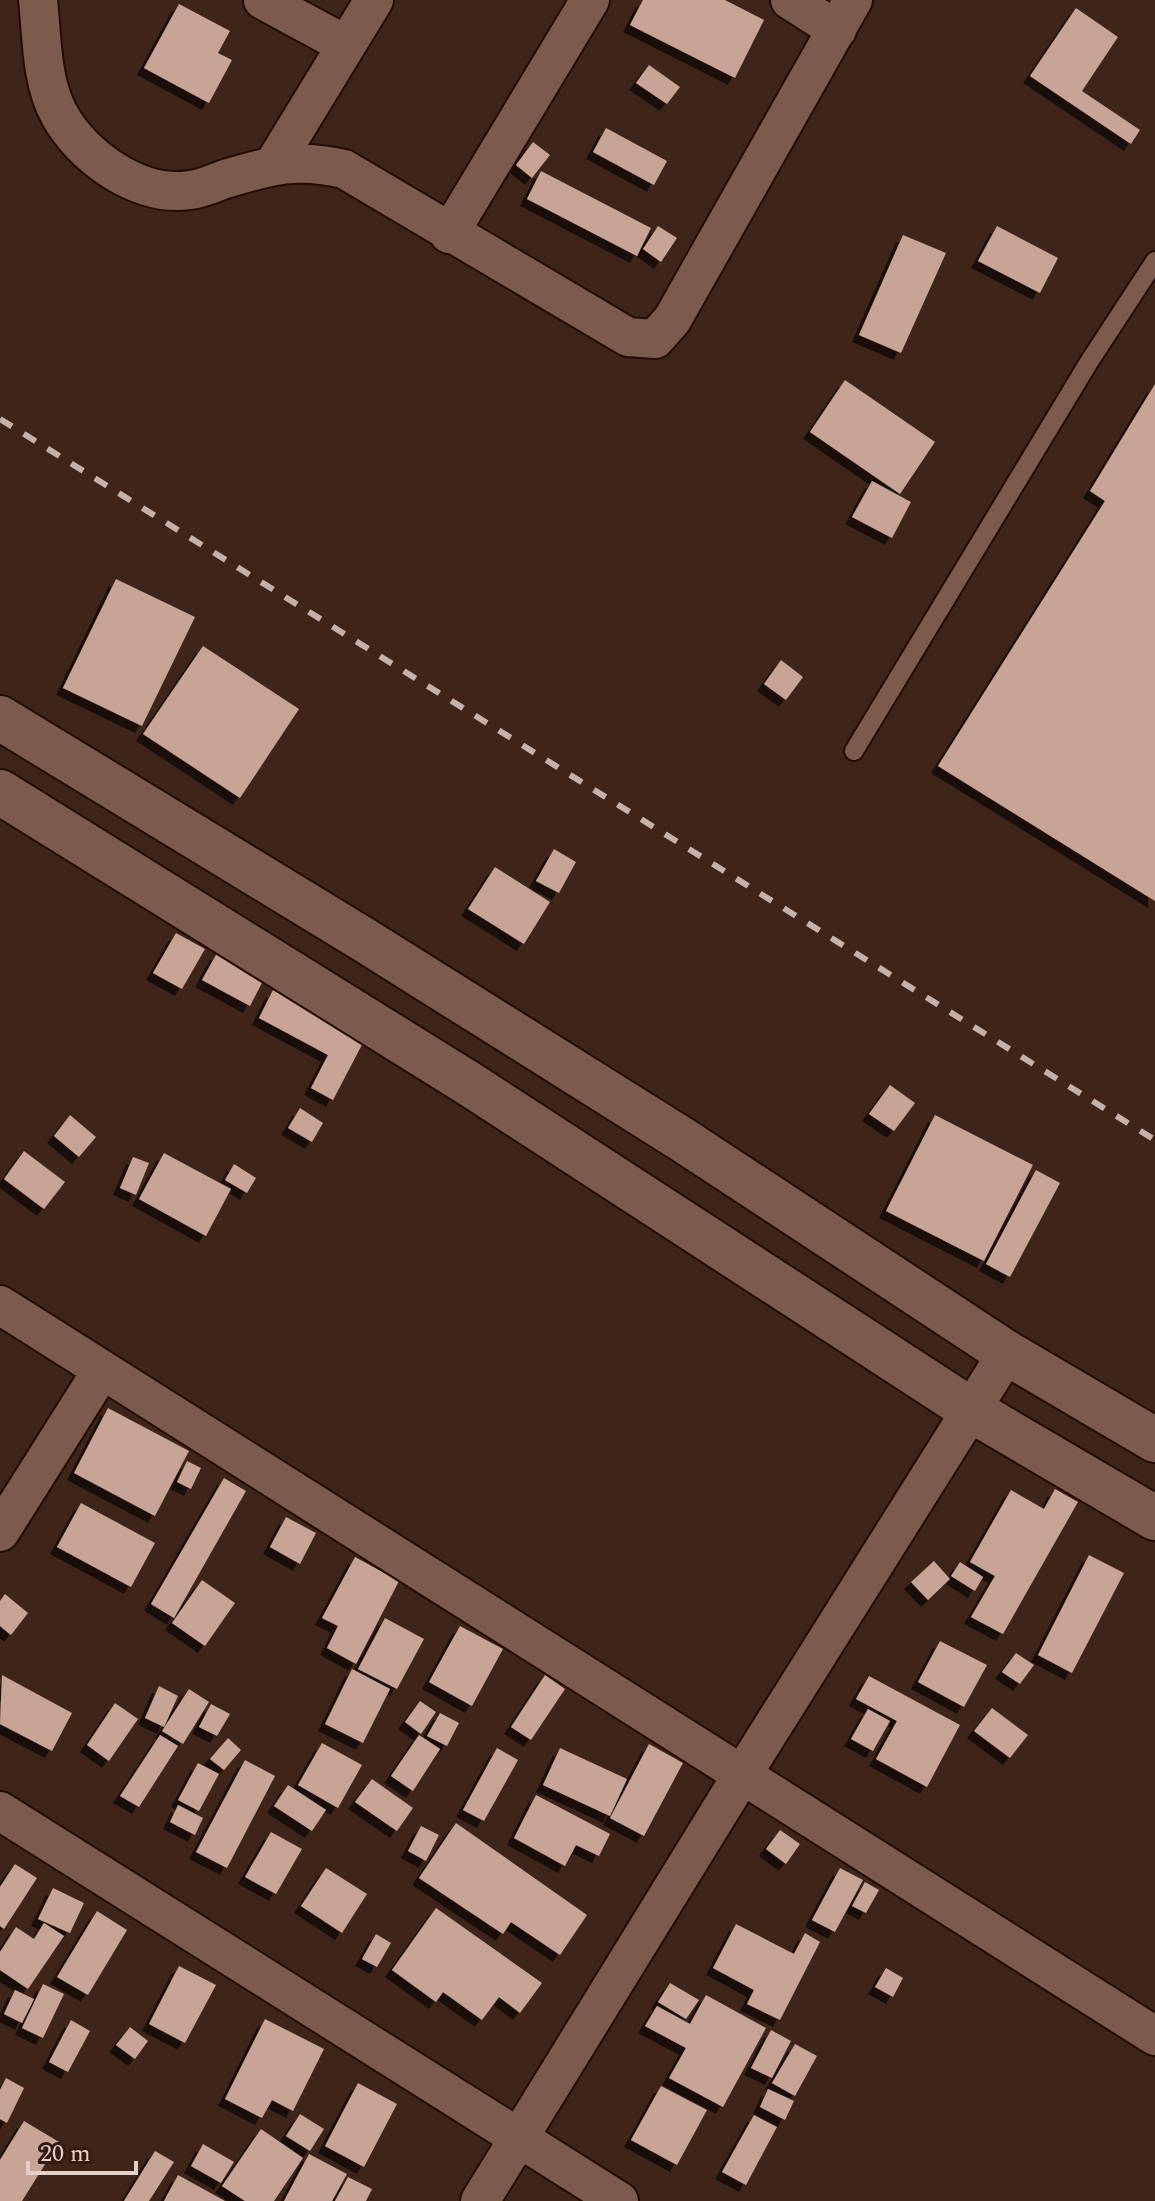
<svg xmlns="http://www.w3.org/2000/svg" width="1155" height="2201" font-family="Spectral,serif">
<style>
.building{fill:#c8a497;filter:url(#shadow)}
.lines{fill:none;stroke-linecap:round;stroke-linejoin:round}
.lane-casing{stroke:#250c03;stroke-width:22}
.street-casing{stroke:#250c03;stroke-width:42}
.secondary-casing{stroke:#250c03;stroke-width:48}
.lane{stroke:#7b5b4e;stroke-width:18}
.street{stroke:#7b5b4e;stroke-width:38}
.secondary{stroke:#7b5b4e;stroke-width:44}
.rail{stroke:#c6b1aa;stroke-width:6;stroke-dasharray:14 14;stroke-linecap:butt}
</style>
<defs>
<filter id="shadow"><feDropShadow dx="-7" dy="7" stdDeviation="0" flood-color="#0009"/></filter>
</defs>
<rect width="100%" height="100%" fill="#3f2419"/>
<!-- building -->
<path class="building" d="M643 0H725L764 20 735 78 630 25Z
M179 4 230 31 218 53 232 60 209 103 144 68Z
M1076 8 1118 37 1082 91 1140 130 1131 144 1030 76Z
M649 65 680 87 667 104 636 83Z
M606 128 667 161 654 185 593 152Z
M533 142 550 155 532 178 516 165Z
M541 171 651 228 637 256 527 199Z
M658 226 677 238 661 262 643 249Z
M997 226 1058 258 1040 293 978 261Z
M903 235 946 253 901 353 859 335Z
M845 380 935 442 900 494 810 432Z
M1155 384V901L938 766 1105 501 1090 491Z
M872 481 911 502 892 538 852 517Z
M116 579 195 617 142 726 63 688Z
M203 646 299 709 240 798 143 734Z
M781 660 803 677 786 700 764 684Z
M554 849 576 862 559 893 536 881Z
M495 867 550 902 524 944 468 909Z
M176 933 205 949 182 989 153 973Z
M217 953 264 979 250 1006 202 980Z
M273 990 365 1039 333 1100 311 1088 328 1055 259 1018Z
M890 1085 915 1103 894 1131 869 1114Z
M300 1108 323 1123 312 1142 288 1128Z
M70 1115 96 1137 79 1157 54 1136Z
M935 1115 1033 1165 984 1261 886 1211Z
M24 1151 65 1182 44 1209 4 1179Z
M164 1153 231 1189 206 1236 139 1199Z
M133 1157 149 1163 136 1195 120 1188Z
M234 1164 256 1178 247 1193 225 1180Z
M1036 1170 1060 1183 1010 1277 986 1264Z
M108 1408 189 1451 155 1516 74 1473Z
M187 1461 201 1468 191 1489 177 1482Z
M224 1478 246 1491 174 1618 151 1604Z
M1055 1489 1078 1502 1003 1634 971 1617 995 1576 970 1562 1011 1490 1044 1509Z
M81 1503 155 1543 131 1587 57 1547Z
M286 1517 316 1533 300 1564 270 1547Z
M1089 1555 1124 1573 1072 1673 1038 1655Z
M355 1557 399 1581 356 1664 327 1648 338 1626 322 1618Z
M934 1561 950 1579 928 1600 911 1582Z
M960 1562 983 1577 975 1591 951 1576Z
M202 1580 235 1603 205 1646 172 1623Z
M5 1594 28 1613 11 1635 0 1626V1601Z
M385 1618 424 1639 397 1689 358 1669Z
M460 1626 503 1649 472 1706 429 1682Z
M940 1641 987 1665 964 1707 918 1682Z
M1016 1653 1034 1665 1020 1684 1002 1672Z
M352 1669 390 1689 363 1743 325 1724Z
M2 1675 72 1713 52 1751 0 1724Z
M545 1675 565 1689 531 1740 511 1727Z
M869 1676 960 1725 927 1787 876 1759 897 1721 856 1699Z
M159 1686 178 1696 164 1727 145 1718Z
M189 1689 209 1702 183 1744 162 1731Z
M420 1701 436 1712 421 1734 405 1722Z
M115 1703 138 1719 109 1761 87 1745Z
M211 1704 230 1714 217 1736 199 1727Z
M992 1708 1028 1735 1010 1758 974 1731Z
M868 1709 890 1721 873 1751 851 1739Z
M440 1713 459 1723 447 1746 427 1736Z
M160 1735 178 1746 139 1807 120 1796Z
M419 1735 440 1749 413 1791 391 1776Z
M228 1738 241 1750 224 1770 210 1759Z
M322 1743 362 1765 338 1808 298 1785Z
M649 1744 683 1763 644 1836 610 1818Z
M497 1748 518 1760 484 1821 463 1810Z
M560 1748 627 1779 610 1816 543 1785Z
M245 1760 275 1776 227 1868 196 1852Z
M198 1763 219 1774 199 1811 178 1800Z
M372 1779 413 1808 397 1831 355 1802Z
M288 1785 326 1810 312 1831 274 1806Z
M536 1795 610 1834 599 1856 576 1845 565 1866 514 1838Z
M178 1805 203 1818 195 1835 170 1822Z
M456 1823 587 1915 560 1955 511 1922 503 1934 419 1878Z
M421 1826 439 1835 426 1861 408 1851Z
M780 1830 800 1844 786 1864 766 1849Z
M271 1832 302 1849 276 1894 245 1877Z
M15 1864 37 1878 4 1929 0 1926V1887Z
M326 1868 367 1894 342 1933 301 1906Z
M840 1868 863 1880 835 1932 812 1920Z
M865 1882 879 1890 866 1913 852 1906Z
M53 1888 84 1903 70 1933 38 1919Z
M436 1908 542 1983 520 2013 499 1997 482 2020 443 1992 436 2002 392 1970Z
M97 1911 127 1930 88 1995 57 1977Z
M44 1923 64 1936 28 1989 0 1970V1952L16 1927 34 1939Z
M736 1924 794 1954 805 1933 820 1942 780 2020 747 2004 754 1990 713 1968Z
M376 1934 391 1943 377 1967 362 1959Z
M179 1966 216 1985 185 2043 149 2024Z
M886 1968 903 1978 893 1997 875 1987Z
M670 1983 699 2000 686 2019 658 2002Z
M43 1984 64 1994 43 2038 22 2028Z
M15 1990 34 1999 22 2023 4 2014Z
M706 1995 766 2028 723 2107 669 2078 686 2048 645 2026 657 2006 690 2024Z
M265 2019 324 2049 293 2111 272 2100 262 2118 225 2099Z
M71 2020 90 2031 68 2072 49 2062Z
M130 2027 148 2041 135 2059 116 2045Z
M771 2030 791 2041 772 2078 751 2068Z
M795 2044 817 2056 795 2096 772 2083Z
M6 2078 24 2088 7 2123 0 2119V2090Z
M358 2083 397 2104 364 2167 325 2146Z
M661 2086 707 2110 677 2165 631 2140Z
M768 2089 794 2101 785 2120 760 2107Z
M300 2114 324 2129 310 2151 286 2136Z
M754 2115 777 2127 746 2185 722 2172Z
M24 2121 59 2142 22 2201H0V2160Z
M261 2129 303 2158 274 2201H245L222 2186Z
M203 2144 234 2162 221 2183 191 2166Z
M155 2151 174 2162 149 2201H124Z
M309 2154 347 2174 332 2201H284Z
M178 2175 225 2201H164Z
M348 2177 372 2189 366 2201H335Z"/>
<g class="lines">
<defs>
<path id="lane" d="M854 751 1089 362 1155 261"/>
<path id="street" d="M38 0C42 37 41 81 59 114 82 157 140 198 190 190 202 189 214 183 225 179 271 165 297 158 344 169L628 337 655 339 672 320 853 0
M263 0 346 45
M790 0 837 30
M274 164 374 0
M449 234 590 0
M0 1305 1155 2036
M0 1532 102 1370
M0 1811 619 2201
M480 2201 742 1775 1007 1353"/>
<path id="secondary" d="M0 718 366 941 683 1140 1007 1353 1155 1440
M0 792 468 1083 971 1410 1155 1518"/>
</defs>
<!-- lane casing -->
<use href="#lane" class="lane-casing"/>
<!-- street casing -->
<use href="#street" class="street-casing"/>
<!-- secondary casing -->
<use href="#secondary" class="secondary-casing"/>
<!-- lane -->
<use href="#lane" class="lane"/>
<!-- street -->
<use href="#street" class="street"/>
<!-- secondary -->
<use href="#secondary" class="secondary"/>
<!-- rail -->
<path class="rail" d="M0 419 1155 1140"/>
</g>
<!-- scale -->
<path d="M28 2161v12h108v-12" fill="none" stroke="#e3d0c9" stroke-width="4"/>
<text x="40" y="2161" font-size="24" fill="#e3d0c9" stroke="#351a10" stroke-width="6" paint-order="stroke">20 m</text>
</svg>
